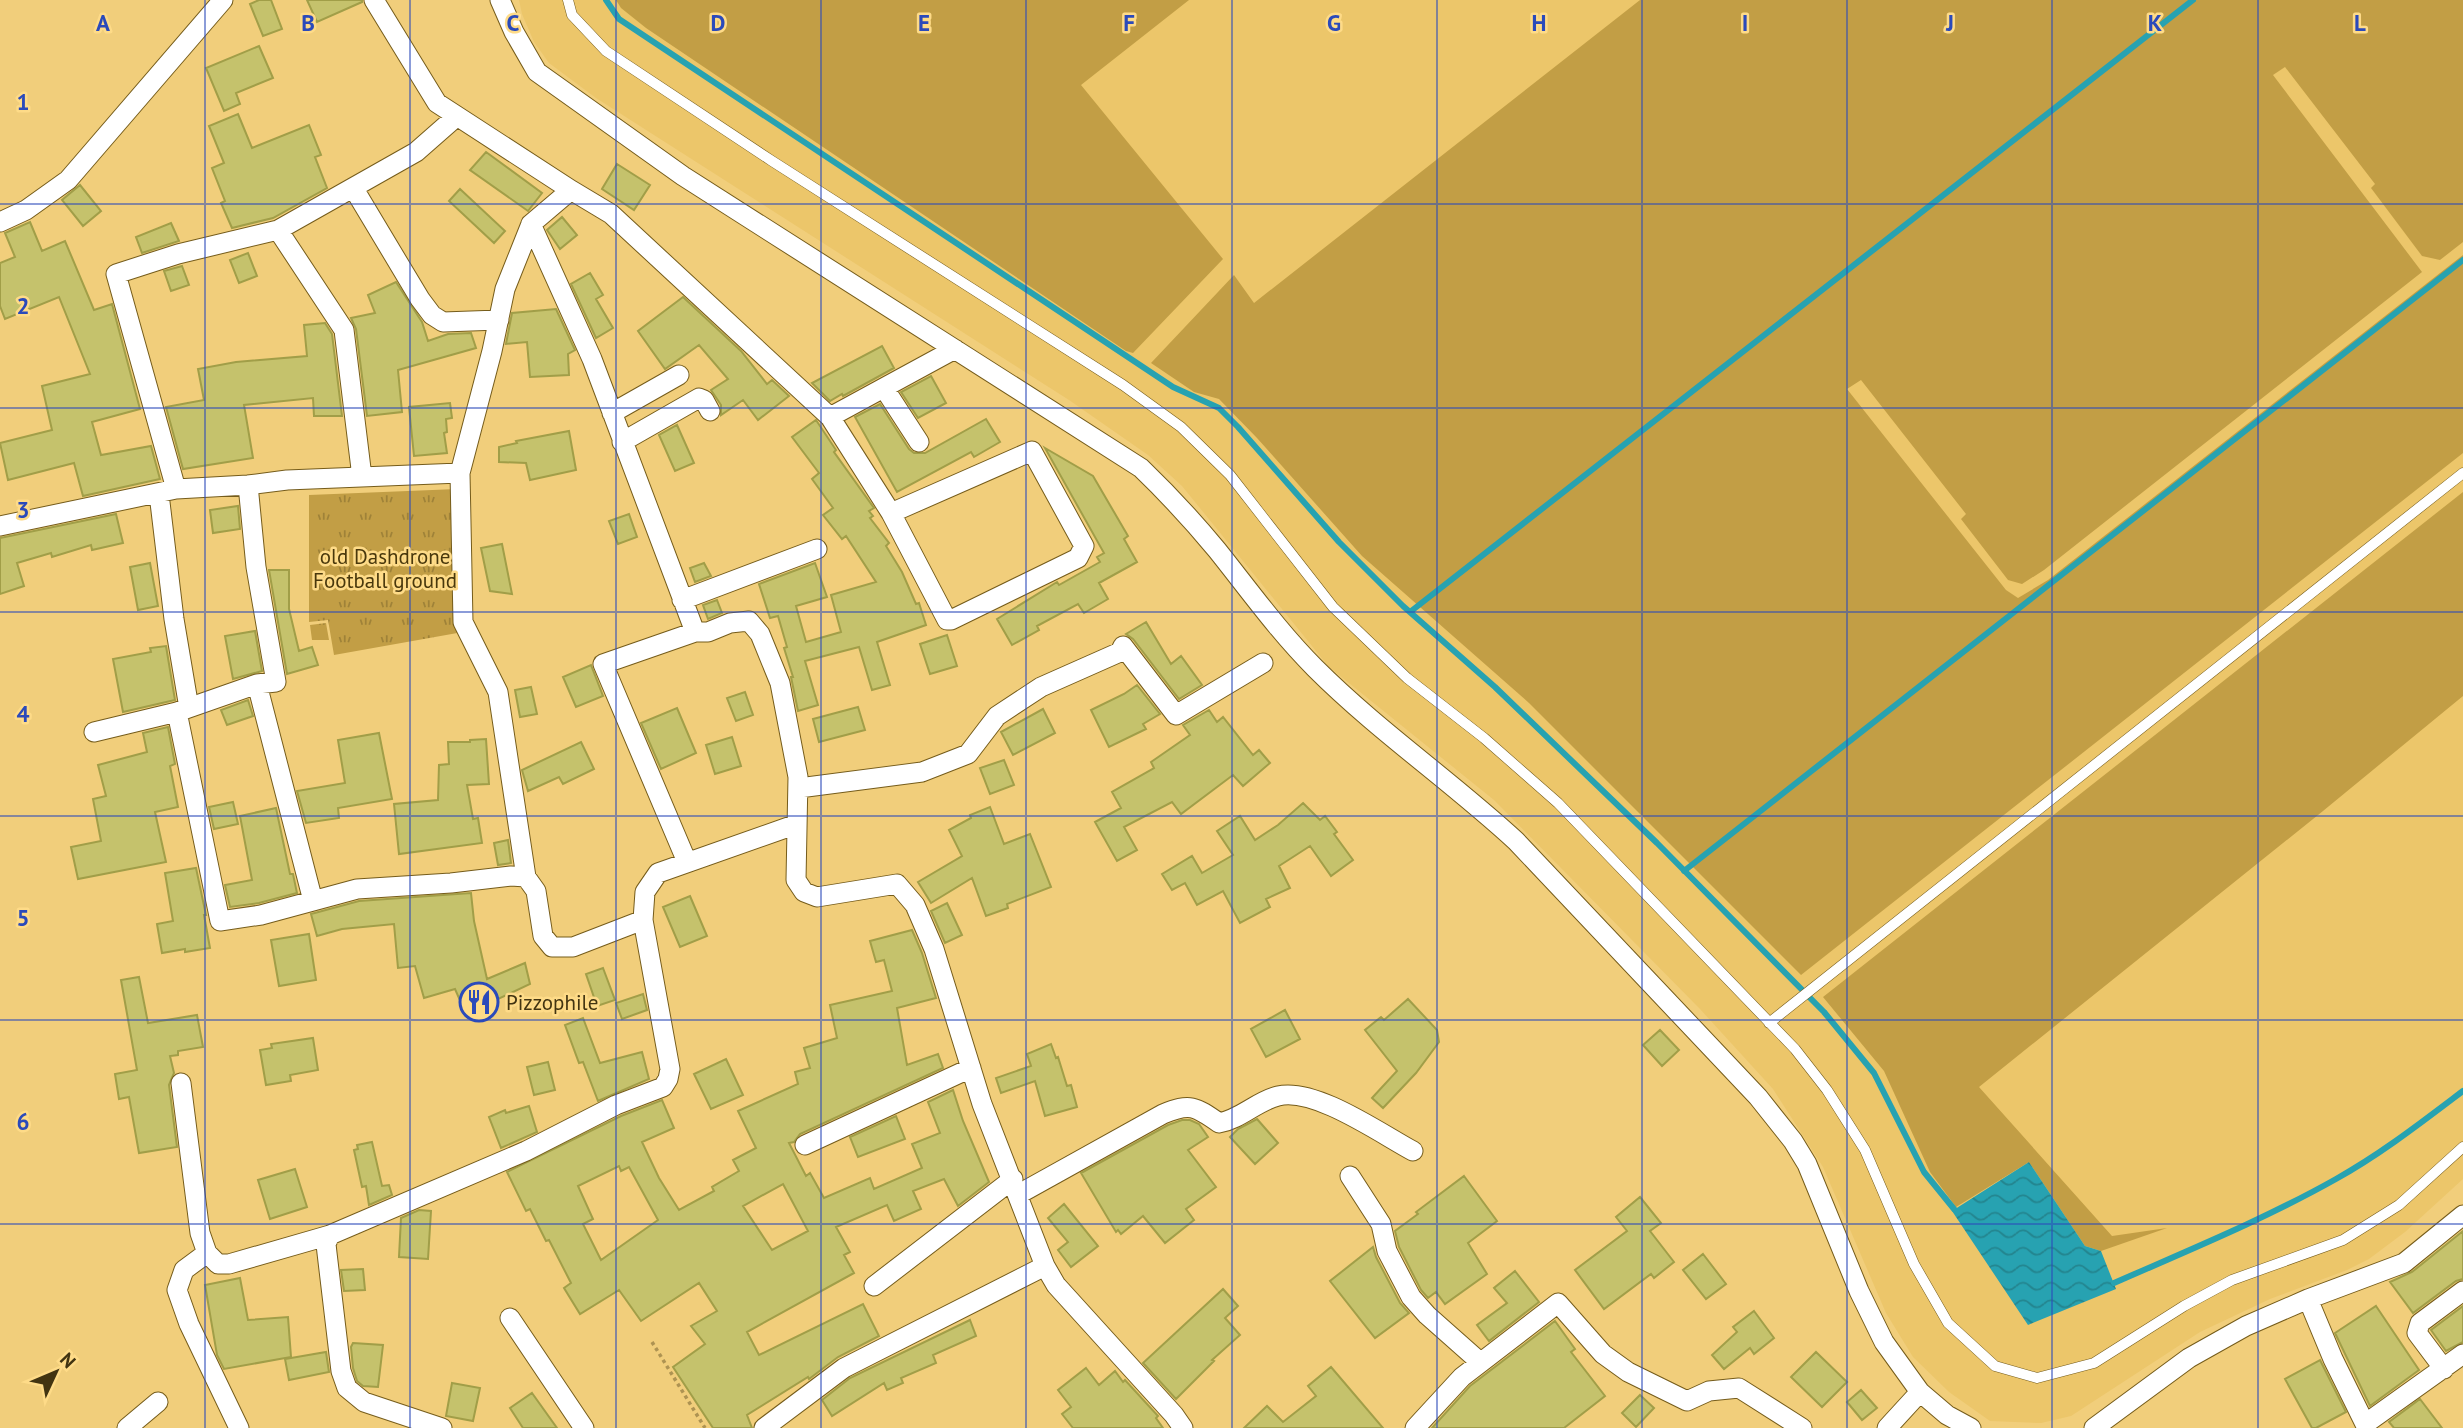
<svg xmlns="http://www.w3.org/2000/svg" width="2463" height="1428" font-family="'PT Sans',sans-serif">
<style>
.built{fill:#ecc66a}
.grass{fill:#c29e45}
.park{fill:url(#park-tufts)}
.water{fill:url(#water-waves)}
.lines{fill:none;stroke-linecap:round;stroke-linejoin:round}
.stream{stroke:#27a2b1;stroke-width:6}
.building{fill:#c5c26c;stroke:#a19e48;stroke-width:2;fill-rule:evenodd}
.lane-casing{stroke:#755c1b;stroke-width:11}
.street-casing{stroke:#755c1b;stroke-width:21}
.path{stroke:#ae9352;stroke-width:3.5;stroke-dasharray:3.5 3.5;stroke-linecap:butt}
.lane{stroke:#fff;stroke-width:10}
.street{stroke:#fff;stroke-width:19}
.grid{fill:none;stroke:#2b4aba;stroke-width:2;stroke-opacity:0.55}
.labels{text-anchor:middle;dominant-baseline:central;stroke-width:5;stroke-linejoin:round;paint-order:stroke}
.park-label{font-size:21px;fill:#49380c;stroke:#fedb88}
.poi-label{font-size:21px;fill:#423411;stroke:#fedb88;text-anchor:start}
.grid-label{font-size:23px;text-anchor:middle;font-weight:bold;fill:#2b4aba;stroke:#fedb88;stroke-width:5;stroke-linejoin:round;paint-order:stroke}
</style>
<defs>
<pattern id="park-tufts" width="24" height="20" patternUnits="userSpaceOnUse" patternTransform="scale(1.75)"><rect width="24" height="20" fill="#c29e45"/><path d="M3 7l-1-3M5 7V3M7 7l1-3M15 17l-1-3M17 17v-4M19 17l1-3" fill="none" stroke="#9f8238"/></pattern>
<pattern id="water-waves" width="16" height="10" patternUnits="userSpaceOnUse" patternTransform="scale(1.75)"><rect width="16" height="10" fill="#27a2b1"/><path d="M0 5q4-4 8 0t8 0" fill="none" stroke="#23858f"/></pattern>
</defs>
<rect width="100%" height="100%" fill="#f1ce7b"/>
<!-- built -->
<path class="built" d="M519 0H2463V1179L2405 1232 2369 1259 2347 1270 2270 1299 2200 1332 2071 1416 2041 1423 1990 1421 1949 1392 1913 1357 1886 1313 1823 1167 1773 1089 1700 1009 1494 800 1329 667 1182 486 1148 455 1069 400 596 98 549 63 534 42 522 14Z"/>
<!-- grass -->
<path class="grass" d="M616 0H1189L1081 85 1223 259 1133 353 1126 351 646 28 621 8Z
M1640 0H2463V242L2440 260 2422 256 2371 188 2375 184 2285 67 2273 75 2422 272 2044 570 2022 584 2008 580 1961 519 1966 514 1861 380 1847 389 2006 590 2018 598 2048 580 2463 255V453L1801 975 1529 703 1362 556 1257 438 1219 399 1194 392 1151 363 1234 275 1254 303Z
M2463 492V696L2323 811 1979 1087 2112 1236 2167 1228 2101 1251 2085 1246 2029 1162 1956 1207 1930 1172 1884 1071 1823 997Z"/>
<!-- park -->
<path class="park" d="M457 489 463 632 334 655 328 620 309 622V495Z
M326 623 329 640H312L310 625Z"/>
<!-- water -->
<path class="water" d="M2029 1162 2085 1246 2101 1251 2116 1289 2028 1325 1952 1211Z"/>
<g class="lines">
<!-- stream -->
<path class="stream" d="M606 0 619 19 1173 387 1219 408 1238 427 1339 542 1403 606 1495 687 1657 843 1824 1012 1874 1073 1924 1172 1954 1209
M1410 612 2193 0
M1684 871 2463 260
M2114 1283C2189 1250 2265 1219 2336 1179 2381 1154 2422 1122 2463 1091"/>
</g>
<!-- building -->
<path class="building" d="M259 0H271L282 29 263 36 250 4Z
M307 0H362V2L317 22Z
M259 46 273 78 236 93 240 104 224 111 206 68Z
M238 114 252 148 309 125 321 155 315 157 327 188 273 218 232 228 221 203 225 201 212 168 224 163 209 126Z
M486 152 542 193 528 211 470 170Z
M617 164 650 185 634 210 602 189Z
M80 185 101 211 83 226 62 200Z
M460 189 505 231 494 243 449 201Z
M562 217 577 235 560 249 547 230Z
M30 222 42 251 65 241 94 310 112 304 140 409 92 422 101 455 151 446 160 479 83 496 74 463 8 480 0 443 52 430 42 386 90 374 59 297 5 319 0 306V263L15 257 5 233Z
M171 223 179 241 142 253 136 237Z
M248 253 257 276 239 283 230 260Z
M182 266 189 285 171 291 164 271Z
M590 273 603 295 596 299 613 328 596 338 571 284Z
M396 282 422 322 428 341 448 334 471 333 476 348 398 370 402 412 367 416 356 329 351 318 375 313 368 295Z
M683 297 741 351 767 384 772 380 789 396 758 420 743 400 721 415V405L711 390 728 379 699 345 665 369 638 331Z
M556 309 575 350 568 354 569 375 530 377 527 342 506 344 512 313Z
M325 323 332 334 342 416H314L313 398 244 405 253 458 183 469 166 407 204 400 198 369 236 362 307 356 304 325Z
M882 346 894 368 843 396 842 394 830 401 812 383Z
M931 376 946 403 918 418 901 392Z
M450 403 452 418 446 419 447 432 444 433 447 453 414 456 409 407Z
M880 404 909 449 914 453H925L986 419 1000 442 974 457 971 452 897 492 855 417Z
M816 420 836 450 834 452 874 508 869 511 873 516 870 518 889 543 886 546 902 572 916 604 919 603 926 625 877 642 890 685 872 690 859 647 805 661 818 705 798 711 791 677H793L784 648 787 647 778 616 770 618 759 584 815 563 827 597 796 606 806 642 841 632 831 595 876 582 846 536 842 539 823 515 833 508 812 479 819 473 792 437Z
M677 425 694 463 675 471 659 435Z
M569 431 576 470 530 480 526 463 499 462V447L517 443 516 441Z
M1045 448 1093 476 1128 536 1124 539 1137 562 1099 583 1108 599 1084 613 1078 604 1037 626 1039 630 1012 645 997 619 1057 582 1059 585 1100 562 1097 557 1104 553Z
M238 506 240 529 213 533 210 510Z
M116 514 123 543 92 550 91 545 52 557 51 553 17 563 24 586 0 594V538Z
M629 514 637 537 618 544 609 521Z
M502 544 512 594 490 591 481 548Z
M150 563 158 606 138 610 130 567Z
M704 563 711 576 695 582 690 568Z
M269 570H289V609L299 651 312 647 318 665 287 674Z
M717 600 722 613 708 619 703 605Z
M1146 622 1171 664 1181 656 1202 685 1179 699 1133 639 1126 634Z
M255 631 262 671 233 679 225 636Z
M947 635 957 666 930 674 920 644Z
M166 646 175 700 123 712 113 659 151 652 150 648Z
M591 665 603 696 576 707 563 677Z
M1137 685 1160 714 1143 724 1146 729 1109 747 1091 710 1124 694Z
M531 687 537 714 520 717 515 690Z
M745 692 753 715 736 721 727 698Z
M248 700 253 716 227 725 221 710Z
M858 707 865 730 819 742 813 719Z
M677 708 696 753 661 769 641 723Z
M1043 709 1055 733 1013 755 1001 732Z
M1209 710 1217 722 1223 717 1253 755 1259 750 1270 763 1243 786 1233 775 1181 814 1172 802 1124 827 1137 850 1117 861 1095 822 1121 808 1112 792 1154 768 1151 762 1190 735 1183 725Z
M168 727 175 764 170 766 178 807 155 812 166 862 78 879 71 847 101 841 93 799 106 796 98 765 147 752 143 733Z
M379 733 392 799 338 808 339 818 306 823 297 791 345 783 338 740Z
M732 737 741 766 715 774 706 745Z
M486 739 489 784 467 785 473 819 478 818 482 843 399 854 394 804 438 800 439 765 449 764 448 742H470V740Z
M581 742 594 769 563 784 559 777 528 791 522 770Z
M1004 760 1014 785 990 794 980 768Z
M233 802 238 824 214 829 209 807Z
M1303 803 1320 820 1325 816 1337 832 1334 834 1353 860 1331 876 1310 846 1279 866 1290 888 1266 899 1270 907 1240 923 1223 891 1197 905 1185 883 1172 890 1162 874 1192 856 1202 873 1233 855 1217 831 1240 816 1255 840 1278 825Z
M990 807 1004 844 1030 834 1051 887 1007 904 1008 908 986 916 972 878 931 903 918 882 962 856 949 830 971 818 970 815Z
M276 808 290 874H293L297 893 259 903 230 907 225 885 252 880 240 816Z
M508 840 511 863 498 865 494 843Z
M196 868 206 915H204L210 948 185 952V949L162 953 157 924 173 921 165 873Z
M471 893 474 921 487 979 525 963 530 984 466 1014 455 989 424 998 415 966 398 968 394 924 342 929 317 936 311 914 359 901Z
M690 896 707 936 680 947 663 907Z
M947 903 962 935 945 943 931 911Z
M912 930 922 953 936 998 897 1008 907 1065 938 1054 943 1068 800 1134 794 1142 789 1143 806 1176 810 1173 824 1198 870 1178 874 1189 922 1168 912 1144 940 1133 928 1102 953 1090 963 1121 989 1182 958 1206 944 1179 913 1191 921 1209 894 1221 887 1205 836 1227 850 1252 844 1255 854 1273 747 1332 759 1355 863 1304 879 1336 838 1357 809 1379 808 1377 747 1415 752 1428H713L673 1367 705 1344 691 1326 717 1311 699 1283 641 1321 619 1290 580 1314 564 1288 571 1283 549 1240 546 1241 530 1209 526 1211 507 1172 621 1116 662 1100 674 1128 642 1142 659 1178 679 1210 714 1191 712 1187 739 1171 733 1160 756 1148 738 1111 798 1084 795 1072 810 1068 804 1048 837 1038 830 1005 892 991 884 960 876 962 870 941ZM619 1166 621 1171 629 1167 658 1220 601 1260 583 1224 593 1219 578 1186ZM783 1184 808 1231 772 1250 743 1206Z
M309 934 316 980 279 986 271 940Z
M603 968 615 1000 597 1006 586 974Z
M139 977 148 1023 197 1015 203 1047 178 1051V1055L170 1056 174 1073 169 1085 177 1147 139 1153 129 1097 119 1099 115 1074 137 1070 121 980Z
M643 994 647 1010 622 1019 616 1003Z
M1408 999 1437 1030 1439 1042 1416 1073 1383 1108 1372 1098 1397 1071 1365 1030 1381 1017 1384 1020Z
M1285 1010 1300 1039 1266 1057 1251 1029Z
M583 1018 600 1063 642 1052 649 1079 598 1101 583 1062 579 1063 565 1025Z
M1660 1030 1679 1050 1662 1066 1643 1045Z
M313 1038 318 1070 290 1075 291 1081 266 1085 260 1050 272 1048 271 1044Z
M1051 1044 1056 1058 1058 1057 1067 1086 1071 1085 1077 1107 1045 1116 1035 1081 1001 1093 996 1078 1031 1066 1027 1054Z
M726 1059 743 1095 711 1109 694 1074Z
M548 1062 555 1090 534 1095 527 1067Z
M529 1106 537 1132 501 1148 489 1117 505 1110 506 1113Z
M896 1116 905 1139 858 1157 850 1137Z
M1257 1119 1278 1143 1255 1164 1230 1137 1238 1129Z
M1182 1120H1190L1199 1124 1208 1137 1188 1150 1216 1187 1186 1209 1194 1220 1165 1243 1143 1216 1121 1234 1118 1230 1116 1232 1081 1173 1168 1125Z
M372 1142 382 1186 389 1185 392 1195 369 1205 366 1186 362 1187 354 1150 358 1149 357 1145Z
M295 1169 307 1207 270 1219 258 1180Z
M1464 1176 1497 1221 1468 1243 1487 1274 1445 1304 1436 1292 1428 1298 1421 1290 1399 1247 1395 1231 1418 1214 1416 1212Z
M1640 1197 1661 1223 1650 1231 1674 1262 1654 1278 1651 1274 1604 1309 1575 1270 1627 1231 1616 1217Z
M1064 1204 1098 1246 1071 1267 1058 1250 1068 1242 1048 1218Z
M419 1210 431 1211 428 1259 399 1257 401 1218Z
M2463 1231V1279L2456 1281 2413 1313 2390 1282 2412 1272Z
M1373 1247 1376 1257 1400 1303 1409 1313 1375 1338 1330 1281Z
M1703 1254 1726 1284 1706 1299 1683 1270Z
M363 1269 365 1290 344 1291 341 1270Z
M1515 1271 1539 1302 1489 1341 1477 1325 1507 1303 1494 1288Z
M240 1278 248 1320 288 1317 291 1357 224 1369 217 1355 205 1285Z
M1223 1289 1238 1306 1225 1318 1240 1335 1212 1360 1214 1361 1176 1399 1143 1363Z
M2376 1306 2419 1370 2370 1406 2335 1333Z
M2463 1306V1342L2446 1351 2431 1330Z
M1754 1311 1774 1338 1754 1354 1750 1348 1724 1369 1712 1355 1737 1332 1733 1327Z
M970 1320 976 1336 933 1355 936 1363 901 1378 903 1383 887 1390 884 1383 832 1416 822 1400 850 1378Z
M1555 1321 1575 1349 1571 1352 1605 1396 1564 1428H1432L1470 1386Z
M353 1343 383 1345 378 1387 363 1386 357 1381 353 1368 351 1347Z
M326 1352 329 1372 289 1380 285 1359Z
M1816 1352 1847 1382 1822 1407 1791 1377Z
M2320 1360 2346 1412 2316 1428H2312L2285 1379Z
M1331 1367 1383 1428H1244L1267 1406 1283 1422 1316 1396 1308 1386Z
M1086 1368 1099 1385 1115 1371 1123 1382 1125 1380 1158 1416 1156 1418 1163 1428H1073L1062 1414 1071 1407 1058 1390Z
M452 1383 480 1388 473 1421 446 1416Z
M1861 1390 1877 1408 1862 1420 1847 1402Z
M532 1393 557 1428H523L510 1408Z
M1640 1395 1654 1408 1636 1427 1622 1413Z
M2420 1399 2442 1428H2394L2389 1422Z"/>
<g class="lines">
<defs>
<path id="lane" d="M568 0 572 15 606 51 772 161 1123 385 1181 427 1230 475 1333 607 1407 678 1484 738 1558 803 1795 1049 1827 1090 1865 1150 1914 1264 1948 1323 1995 1366 2037 1378 2094 1363 2184 1306 2232 1280 2343 1240 2399 1205 2463 1147
M1769 1023 2463 473"/>
<path id="street" d="M374 0 437 103 571 190 531 224 592 359 695 632H708L730 623 749 621 760 634 780 683 798 777 796 880 804 892 817 897 897 884 915 905 934 949 982 1104 1045 1266 1056 1285 1174 1415 1183 1428
M500 0 514 32 537 72 683 176 1141 468C1168 494 1193 521 1217 550 1249 590 1279 632 1315 668 1378 731 1451 781 1516 841L1758 1097 1793 1141 1807 1164 1859 1291 1884 1342 1920 1392 1947 1415 1971 1428
M354 189 420 299 432 315 443 322 499 320
M571 190 611 214 830 417 891 513 947 620H951L1078 558 1084 546 1032 451 891 513
M0 222 26 210 68 180 223 0
M278 230 344 330 362 477
M884 388 919 442
M612 413 679 375
M830 417 955 349
M622 442 699 398 704 400 710 411
M460 473 463 622 498 692 526 877
M248 485 256 567 276 682 257 684 313 901
M176 489 116 274 178 254 278 230 416 152 457 116
M159 494 174 619 189 708
M0 526 176 489 248 485 287 480 460 473 492 351 505 289 531 224
M682 600 817 549
M177 712 220 921 261 915 357 889 451 883 511 876 526 877 536 891 543 936 552 947H573L643 920
M94 732 177 712 257 684
M799 788 922 772 968 754 997 716 1041 687 1120 652 1123 646 1176 715 1263 663
M687 862 603 664 695 632
M181 1083 200 1233 207 1253 218 1264H229L330 1235
M805 1145 971 1068
M1350 1176 1381 1224 1387 1251 1411 1297 1427 1315 1480 1362
M1019 1194 1163 1114C1190 1103 1195 1106 1219 1123 1241 1119 1257 1101 1278 1096 1315 1087 1381 1134 1413 1151
M207 1253 184 1270 177 1290 189 1324 239 1428
M874 1286 1013 1179
M2308 1299 2333 1359 2367 1428
M510 1318 584 1428
M2444 1369 2417 1333 2420 1323 2463 1291
M2365 1424 2463 1354
M127 1428 158 1402
M442 1428 364 1402 347 1388 341 1371 327 1253 326 1244 330 1235 526 1151 616 1105 663 1087 668 1079 670 1069 643 920 645 892 658 873 797 824
M764 1428 844 1368 1045 1266
M1415 1428 1462 1377 1558 1303 1603 1354 1628 1372 1687 1401 1709 1391 1739 1388 1802 1428
M1887 1428 1920 1392
M2094 1428 2189 1358 2246 1326 2308 1299 2404 1263 2463 1215"/>
</defs>
<!-- lane casing -->
<use href="#lane" class="lane-casing"/>
<!-- street casing -->
<use href="#street" class="street-casing"/>
<!-- path -->
<path class="path" d="M652 1342 705 1428"/>
<!-- lane -->
<use href="#lane" class="lane"/>
<!-- street -->
<use href="#street" class="street"/>
</g>
<!-- grid -->
<path class="grid" d="M205 0V1428M410 0V1428M616 0V1428M821 0V1428M1026 0V1428M1232 0V1428M1437 0V1428M1642 0V1428M1847 0V1428M2052 0V1428M2258 0V1428M0 204H2463M0 408H2463M0 612H2463M0 816H2463M0 1020H2463M0 1224H2463"/>
<!-- icons -->
<defs>
<symbol id="restaurant-ring" viewBox="-11 -11 22 22"><circle r="9.5" fill="#fedb88" stroke="#2b4aba" stroke-width="1.5"/><path d="M-5-6h1v4h1v-4h1v4h1v-4h1v5L-1.5 .5V6h-2V.5L-5-1ZM5-6V6H3V1.5H1.5Q1.5-4 5-6Z" fill="#2b4aba"/></symbol>
</defs>
<g fill-rule="evenodd">
<use href="#restaurant-ring" x="457" y="980" width="44" height="44"/>
</g>
<g class="labels">
<!-- park labels -->
<g class="park-label">
<text x="385" y="556">old Dashdrone<tspan x="385" dy="24">Football ground</tspan></text>
</g>
<!-- poi labels -->
<g class="poi-label">
<text x="506" y="1002">Pizzophile</text>
</g>
</g>
<g class="grid-label">
<text x="103" y="31">A</text>
<text x="308" y="31">B</text>
<text x="513" y="31">C</text>
<text x="718" y="31">D</text>
<text x="924" y="31">E</text>
<text x="1129" y="31">F</text>
<text x="1334" y="31">G</text>
<text x="1539" y="31">H</text>
<text x="1745" y="31">I</text>
<text x="1950" y="31">J</text>
<text x="2155" y="31">K</text>
<text x="2360" y="31">L</text>
<text x="23" y="110">1</text>
<text x="23" y="314">2</text>
<text x="23" y="518">3</text>
<text x="23" y="722">4</text>
<text x="23" y="926">5</text>
<text x="23" y="1130">6</text>
</g>
<!-- north arrow -->
<g transform="translate(56 1372) rotate(46)" stroke="#fedb88" stroke-width="5" paint-order="stroke">
<path d="M0-5L12 26L0 18L-12 26Z" fill="#423411"/>
<text y="-10" font-size="19" font-weight="bold" text-anchor="middle" fill="#423411">N</text>
</g>
</svg>
